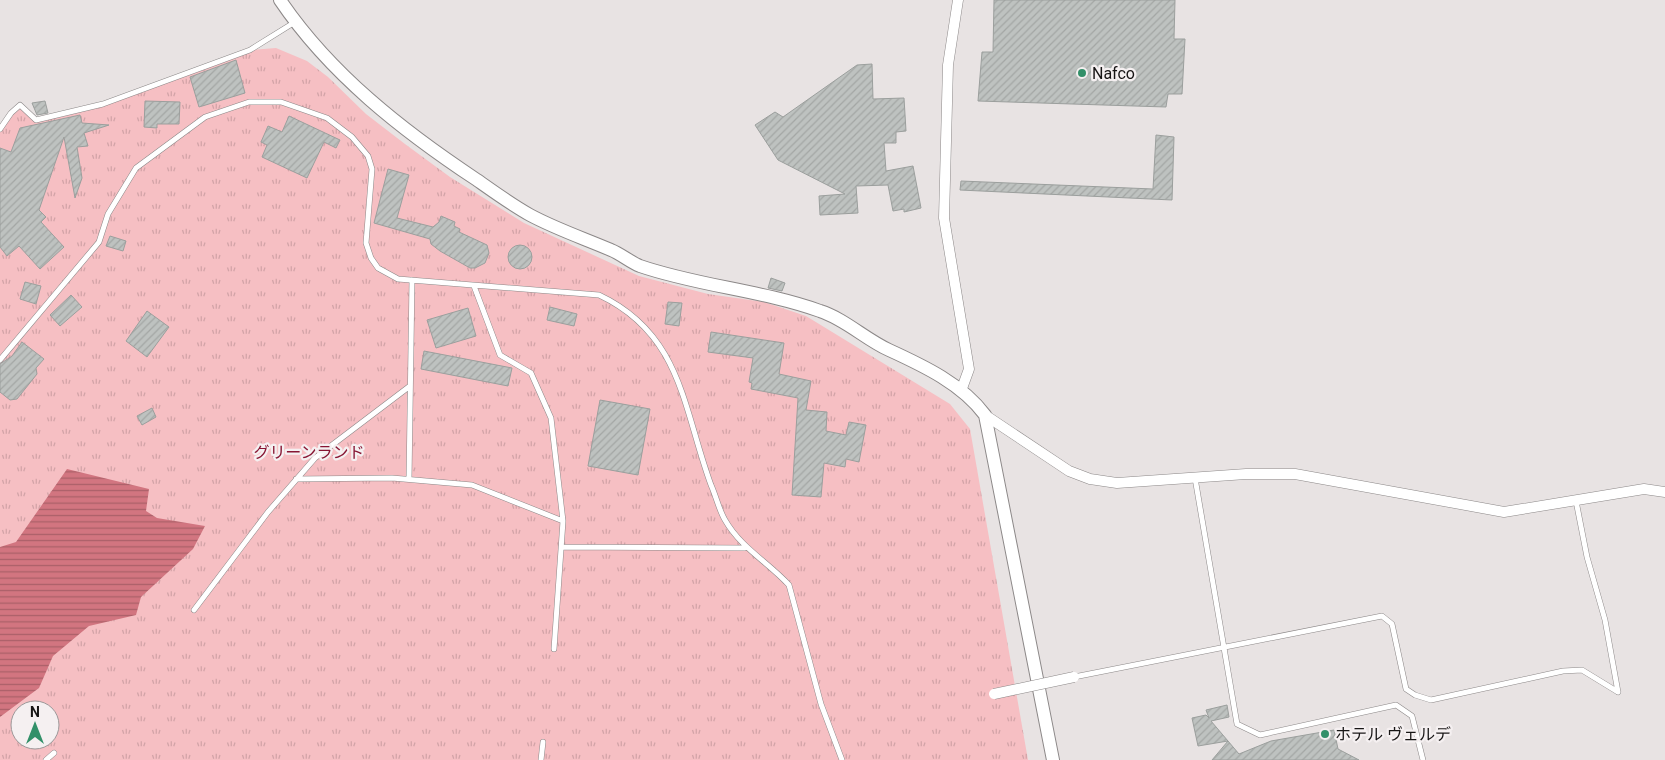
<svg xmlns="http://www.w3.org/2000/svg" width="1665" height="760" font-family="Roboto,'Noto Sans JP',sans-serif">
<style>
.park{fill:url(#park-tufts);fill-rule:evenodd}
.water{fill:url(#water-rules)}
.building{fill:url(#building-hatch);stroke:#9b9f9d}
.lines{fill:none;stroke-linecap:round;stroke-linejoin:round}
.service-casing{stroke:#8c8888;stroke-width:6}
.minor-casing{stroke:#8c8888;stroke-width:11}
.tertiary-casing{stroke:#8c8888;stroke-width:14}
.service{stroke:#fff;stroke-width:5}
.minor{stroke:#fff;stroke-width:10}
.tertiary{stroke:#fff;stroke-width:12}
.minor-bridge-casing{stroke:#8c8888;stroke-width:11;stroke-linecap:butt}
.minor-bridge{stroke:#fff;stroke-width:10}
.poi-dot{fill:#329069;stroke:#f5f0f1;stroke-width:2}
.labels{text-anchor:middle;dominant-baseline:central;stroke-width:4.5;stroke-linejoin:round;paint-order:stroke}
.poi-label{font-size:16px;fill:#171515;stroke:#f5f0f1;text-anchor:start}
.park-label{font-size:16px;fill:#871533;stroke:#f5f0f1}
</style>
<defs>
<pattern id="park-tufts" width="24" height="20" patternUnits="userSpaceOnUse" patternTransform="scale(1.25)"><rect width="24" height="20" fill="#f6bfc3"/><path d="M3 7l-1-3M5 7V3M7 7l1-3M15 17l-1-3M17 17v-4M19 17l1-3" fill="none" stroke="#d2a3a7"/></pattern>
<pattern id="water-rules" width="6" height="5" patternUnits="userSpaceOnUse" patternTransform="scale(1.25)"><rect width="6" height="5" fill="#d27580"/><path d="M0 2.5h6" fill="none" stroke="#a95f68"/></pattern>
<pattern id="building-hatch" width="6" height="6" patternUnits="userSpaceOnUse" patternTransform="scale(1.25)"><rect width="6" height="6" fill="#bec2c0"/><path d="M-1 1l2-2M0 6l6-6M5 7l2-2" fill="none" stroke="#a3a6a4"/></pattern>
</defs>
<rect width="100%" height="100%" fill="#e8e3e3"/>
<!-- park -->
<path class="park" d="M276 48 307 61 328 77 366 114 405 144 450 177 524 223 639 276 708 294 764 302 806 316 950 404 970 429 1028 760H0V129L20 105 36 120 103 104 250 50ZM20 710H50V740H20Z"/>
<!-- water -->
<path class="water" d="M67 469 149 489 146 511 157 518 205 526 193 549 141 597 136 615 89 626 53 656 39 688 0 717V547L16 542Z"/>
<!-- building -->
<path class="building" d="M994 0H1175L1174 39H1185L1182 94H1168L1166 107 978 101 982 52H993Z
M236 60 245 93 199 107 190 77Z
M872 64 873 99 904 98 906 131 896 132V143H884L886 171 913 166 921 208 904 212V209L893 211 888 185 856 186 858 213 820 215 819 196 845 194 778 160 755 125 775 112 783 117 857 65Z
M45 101 48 113 37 115 32 103Z
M145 101 180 102 179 124H157V128L144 127Z
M80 115 82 123 109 125 84 133 88 146 77 147 82 178 75 198 64 137 39 210 46 217 41 222 64 247 40 269 19 246 7 256 0 247V148L11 152 20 128Z
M289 116 340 140 336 148 324 142 307 178 262 157 267 145 261 142 268 126 282 132Z
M1156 135 1174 137 1172 200 960 190 961 181 1153 189Z
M388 169 409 175 397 218 433 227 439 222 441 216 455 222 454 226 460 229 459 232 487 245 489 253 485 263 475 268H470L440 251 431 244 430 239 374 223Z
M110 236 126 241 123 251 106 246Z
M508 257a12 12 0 1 1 24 0a12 12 0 1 1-24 0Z
M771 278 785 283 782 291 768 288Z
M25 282 41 286 36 304 20 299Z
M71 295 82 307 60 326 50 315Z
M668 302 682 303 679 326 665 324Z
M550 307 577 314 574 326 547 320Z
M468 308 476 336 436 348 427 320Z
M147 311 169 327 147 357 126 341Z
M711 332 784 343 779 374 811 381 806 410 827 412 826 431 846 435 849 422 866 425 859 462 846 459 845 467 824 463 821 497 792 495 798 398 751 389 752 383 749 382 753 358 708 352Z
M22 342 44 359 36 368 37 374 17 399 10 400 0 392V364L12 356Z
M424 351 512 368 508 386 421 369Z
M600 400 650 409 638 475 588 466Z
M152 408 156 417 142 425 137 416Z
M1227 705 1229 717 1211 721 1228 741 1198 746 1192 718 1206 715 1209 718 1206 710Z
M1334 730 1338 749 1359 760H1212L1228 741 1239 754 1271 741Z"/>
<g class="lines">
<defs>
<path id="service" d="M0 129 11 113 20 105 36 120 103 104 250 50 295 22
M474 286 500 355 531 373 551 418 563 521 554 649
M0 360 99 242 108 214 136 168 205 117 249 102H281L327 118 352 137 368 156 372 169 366 243 371 258 378 268 398 279 599 295C682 334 683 409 711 485 716 496 719 510 725 520 741 548 768 562 789 585L821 704 842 760
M1195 478 1237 724 1260 735 1396 705 1412 716 1423 760
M296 479 392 478 472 485 563 521
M409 479 412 280
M1576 501 1587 557 1605 620 1618 692
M562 547 745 548
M194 610 268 512 315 458 410 386
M1074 677 1382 616 1392 624 1406 689 1415 695 1431 700 1563 671 1582 670 1618 692
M46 760 54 753
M541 760 543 742"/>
<path id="minor" d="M958 0 948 65 944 218 969 369 961 391
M985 415 1069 471 1090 479 1117 483 1246 474H1295L1504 512 1644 489 1665 492"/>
<path id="tertiary" d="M280 0C330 74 403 131 477 180 494 192 512 205 530 215 556 229 583 238 611 250 621 254 630 262 640 266 698 286 761 290 820 311 845 319 865 339 889 350 924 366 962 384 985 415L1053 760"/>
</defs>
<!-- service casing -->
<use href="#service" class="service-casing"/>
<!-- minor casing -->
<use href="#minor" class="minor-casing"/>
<!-- tertiary casing -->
<use href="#tertiary" class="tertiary-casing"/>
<!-- service -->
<use href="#service" class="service"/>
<!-- minor -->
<use href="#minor" class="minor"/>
<!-- tertiary -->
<use href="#tertiary" class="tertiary"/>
<defs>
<path id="minor-bridge" d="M994 694 1074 677"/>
</defs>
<!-- minor-bridge casing -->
<use href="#minor-bridge" class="minor-bridge-casing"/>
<!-- minor-bridge -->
<use href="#minor-bridge" class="minor-bridge"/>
</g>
<!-- markers -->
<g class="poi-dot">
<circle cx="1082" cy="73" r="5"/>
<circle cx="1325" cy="734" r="5"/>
</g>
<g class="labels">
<!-- poi labels -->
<g class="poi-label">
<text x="1092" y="73">Nafco</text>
<text x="1335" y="734">ホテル ヴェルデ</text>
</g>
<!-- park labels -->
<g class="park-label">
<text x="309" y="452">グリーンランド</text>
</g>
</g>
<!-- north arrow -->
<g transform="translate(35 725)"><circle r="24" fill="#f5f0f1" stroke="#9c9899"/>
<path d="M0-4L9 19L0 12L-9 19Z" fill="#329069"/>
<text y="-8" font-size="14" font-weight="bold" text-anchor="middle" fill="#171515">N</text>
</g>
</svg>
